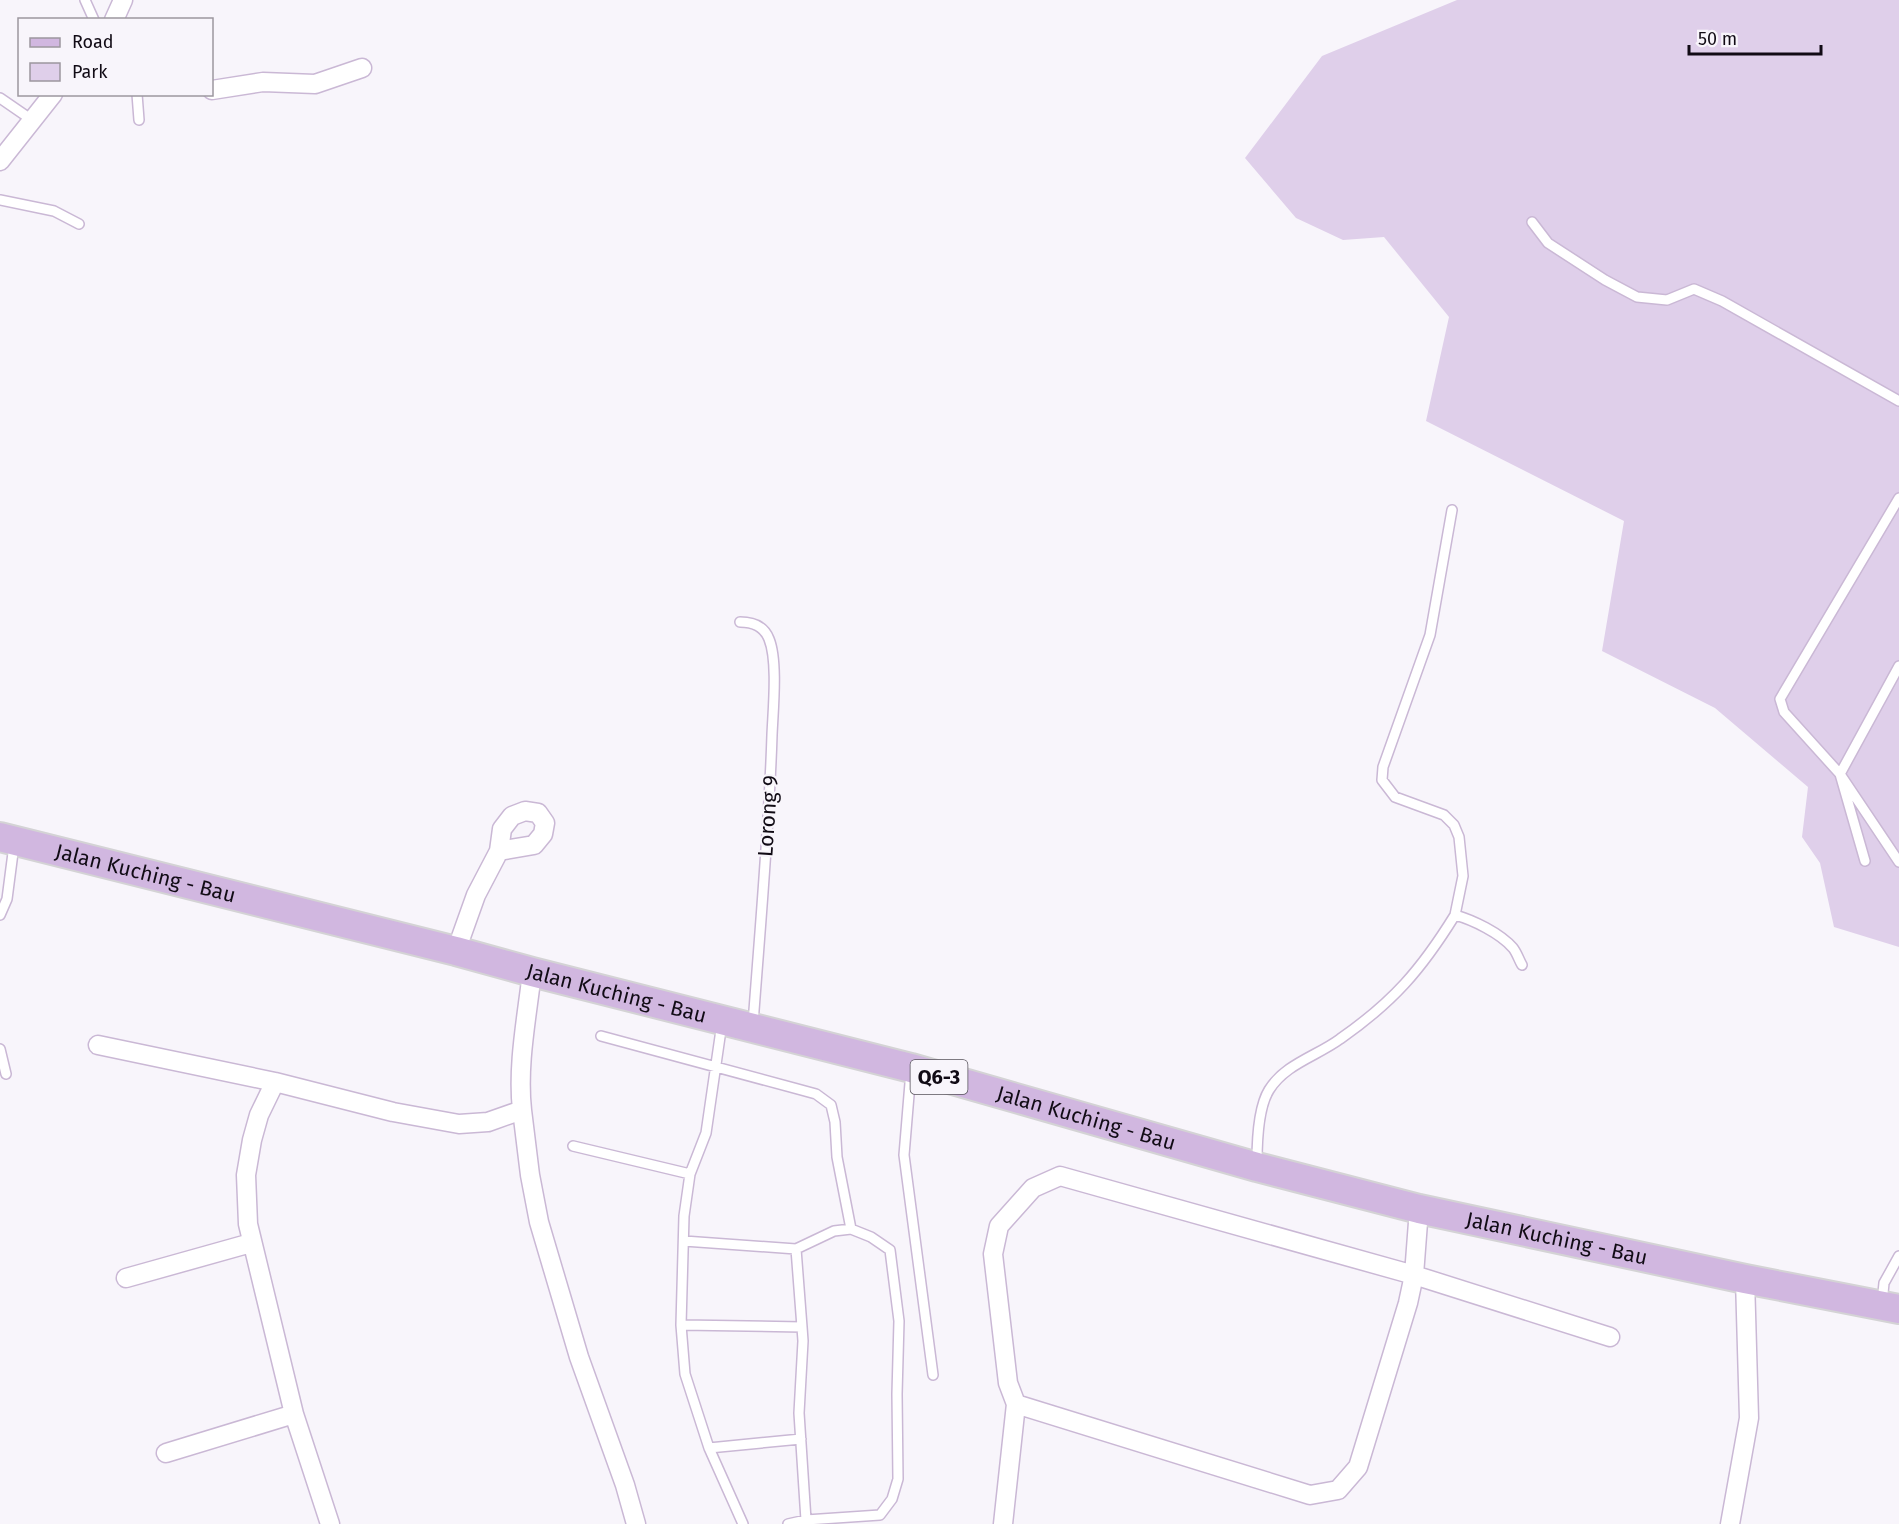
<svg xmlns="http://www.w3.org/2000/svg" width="1899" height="1524" font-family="'Fira Sans',sans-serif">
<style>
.green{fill:#dfcfea}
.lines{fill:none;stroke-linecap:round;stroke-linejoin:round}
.service-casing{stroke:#cab8d5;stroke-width:12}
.minor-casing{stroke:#cab8d5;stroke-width:21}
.primary-casing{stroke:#d4d3d5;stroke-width:32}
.service{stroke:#fff;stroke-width:9}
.minor{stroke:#fff;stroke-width:18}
.primary{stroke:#d1b7e0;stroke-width:28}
.labels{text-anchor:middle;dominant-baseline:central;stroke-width:4.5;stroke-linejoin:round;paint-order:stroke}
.shield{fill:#f8f5fb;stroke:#56515a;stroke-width:1.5}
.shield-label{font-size:20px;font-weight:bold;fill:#110b15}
.street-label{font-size:21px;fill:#110b15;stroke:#f8f5fb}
</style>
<rect width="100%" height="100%" fill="#f8f5fb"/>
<!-- green -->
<path class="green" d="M1457 0H1899V947L1834 927 1820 863 1802 837 1808 787 1715 708 1602 651 1624 521 1426 421 1449 317 1384 237 1343 240 1296 218 1245 158 1322 56Z"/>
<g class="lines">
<defs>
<path id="service" d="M85 0 94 20
M137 94 139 120
M0 98 32 120
M0 200 54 211 79 224
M1532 222 1548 243 1605 280 1637 297 1667 300 1694 289 1722 301 1899 401
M1452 510 1430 635 1383 767 1382 780 1395 797 1444 815 1454 825 1459 837 1463 876 1455 915
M740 622C752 622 764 626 769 639 778 661 773 710 772 735 769 832 760 928 753 1024
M1899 666 1840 774 1899 862
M1865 861 1840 774 1784 712 1780 699 1899 498
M0 915 7 899 14 845
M722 1023 706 1133 690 1174 684 1216 681 1325 685 1374 709 1448 743 1524
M601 1036 794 1088 816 1094 831 1105 835 1122 837 1157 851 1229 871 1237 890 1250 899 1321 897 1394 898 1479 892 1499 880 1515 806 1520 788 1524
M0 1049 6 1074
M911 1071 904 1155 933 1375
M573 1146 690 1174
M1257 1162C1257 1141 1258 1108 1269 1090 1285 1064 1317 1056 1340 1039 1393 1002 1421 970 1455 915 1473 920 1500 933 1513 948 1517 953 1519 960 1522 965
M684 1241 796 1249 834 1231 851 1229
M1882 1303 1884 1283 1899 1256
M681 1325 802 1327 796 1249
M802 1327 803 1341 799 1413 806 1520
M709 1448 801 1439"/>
<path id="minor" d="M114 20 123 0
M212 90 263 82 315 84 362 68
M0 161 53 94
M456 951 476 895 499 851 502 829 512 816 525 811 538 813 545 823 543 834 534 845 499 851
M98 1045 275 1082 393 1112 459 1124 488 1122 522 1110C517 1065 527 1017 532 972
M275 1082 259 1115 252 1140 246 1175 248 1224 294 1414 330 1524
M522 1110 530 1175 539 1222 579 1357 625 1485 636 1524
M1419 1209 1414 1275 1408 1303 1358 1467 1338 1490 1310 1495 1016 1404 1008 1383 993 1254 999 1226 1033 1188 1060 1176 1414 1275 1610 1337
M126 1278 251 1243
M166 1453 294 1414
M1003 1524 1016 1404
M1730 1524 1749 1418 1745 1279"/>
<g id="primary">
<path id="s1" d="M0 837 456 951 532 972 911 1068 1257 1167 1419 1209 1745 1279 1899 1309"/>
</g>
</defs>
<!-- service casing -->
<use href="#service" class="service-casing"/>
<!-- minor casing -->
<use href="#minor" class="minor-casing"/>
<!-- primary casing -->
<use href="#primary" class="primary-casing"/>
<!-- service -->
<use href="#service" class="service"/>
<!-- minor -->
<use href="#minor" class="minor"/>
<!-- primary -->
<use href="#primary" class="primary"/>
</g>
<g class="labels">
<!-- shield labels -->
<rect class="shield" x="910.5" y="1060" width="57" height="34" rx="4.5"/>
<g class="shield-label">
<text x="939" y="1077">Q6-3</text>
</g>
<!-- street labels -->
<g class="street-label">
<text transform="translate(768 816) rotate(-86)">Lorong 9</text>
<text stroke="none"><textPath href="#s1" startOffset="150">Jalan Kuching - Bau</textPath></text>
<text stroke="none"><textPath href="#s1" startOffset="636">Jalan Kuching - Bau</textPath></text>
<text stroke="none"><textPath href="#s1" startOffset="1122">Jalan Kuching - Bau</textPath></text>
<text stroke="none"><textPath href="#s1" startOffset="1608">Jalan Kuching - Bau</textPath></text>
</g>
</g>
<!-- legend -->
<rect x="18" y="18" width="195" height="78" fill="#f8f5fb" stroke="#9c979f" stroke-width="1.5"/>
<rect x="30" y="38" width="30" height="9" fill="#d1b7e0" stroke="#9c979f" stroke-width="1.5"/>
<text x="72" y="48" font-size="18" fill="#110b15">Road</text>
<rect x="30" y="63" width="30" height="18" fill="#dfcfea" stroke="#9c979f" stroke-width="1.5"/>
<text x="72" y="78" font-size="18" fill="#110b15">Park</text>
<!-- scale -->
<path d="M1689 45v9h132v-9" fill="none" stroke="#110b15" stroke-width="3"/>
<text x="1698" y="45" font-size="18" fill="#110b15" stroke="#f8f5fb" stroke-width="4.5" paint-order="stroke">50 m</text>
</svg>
